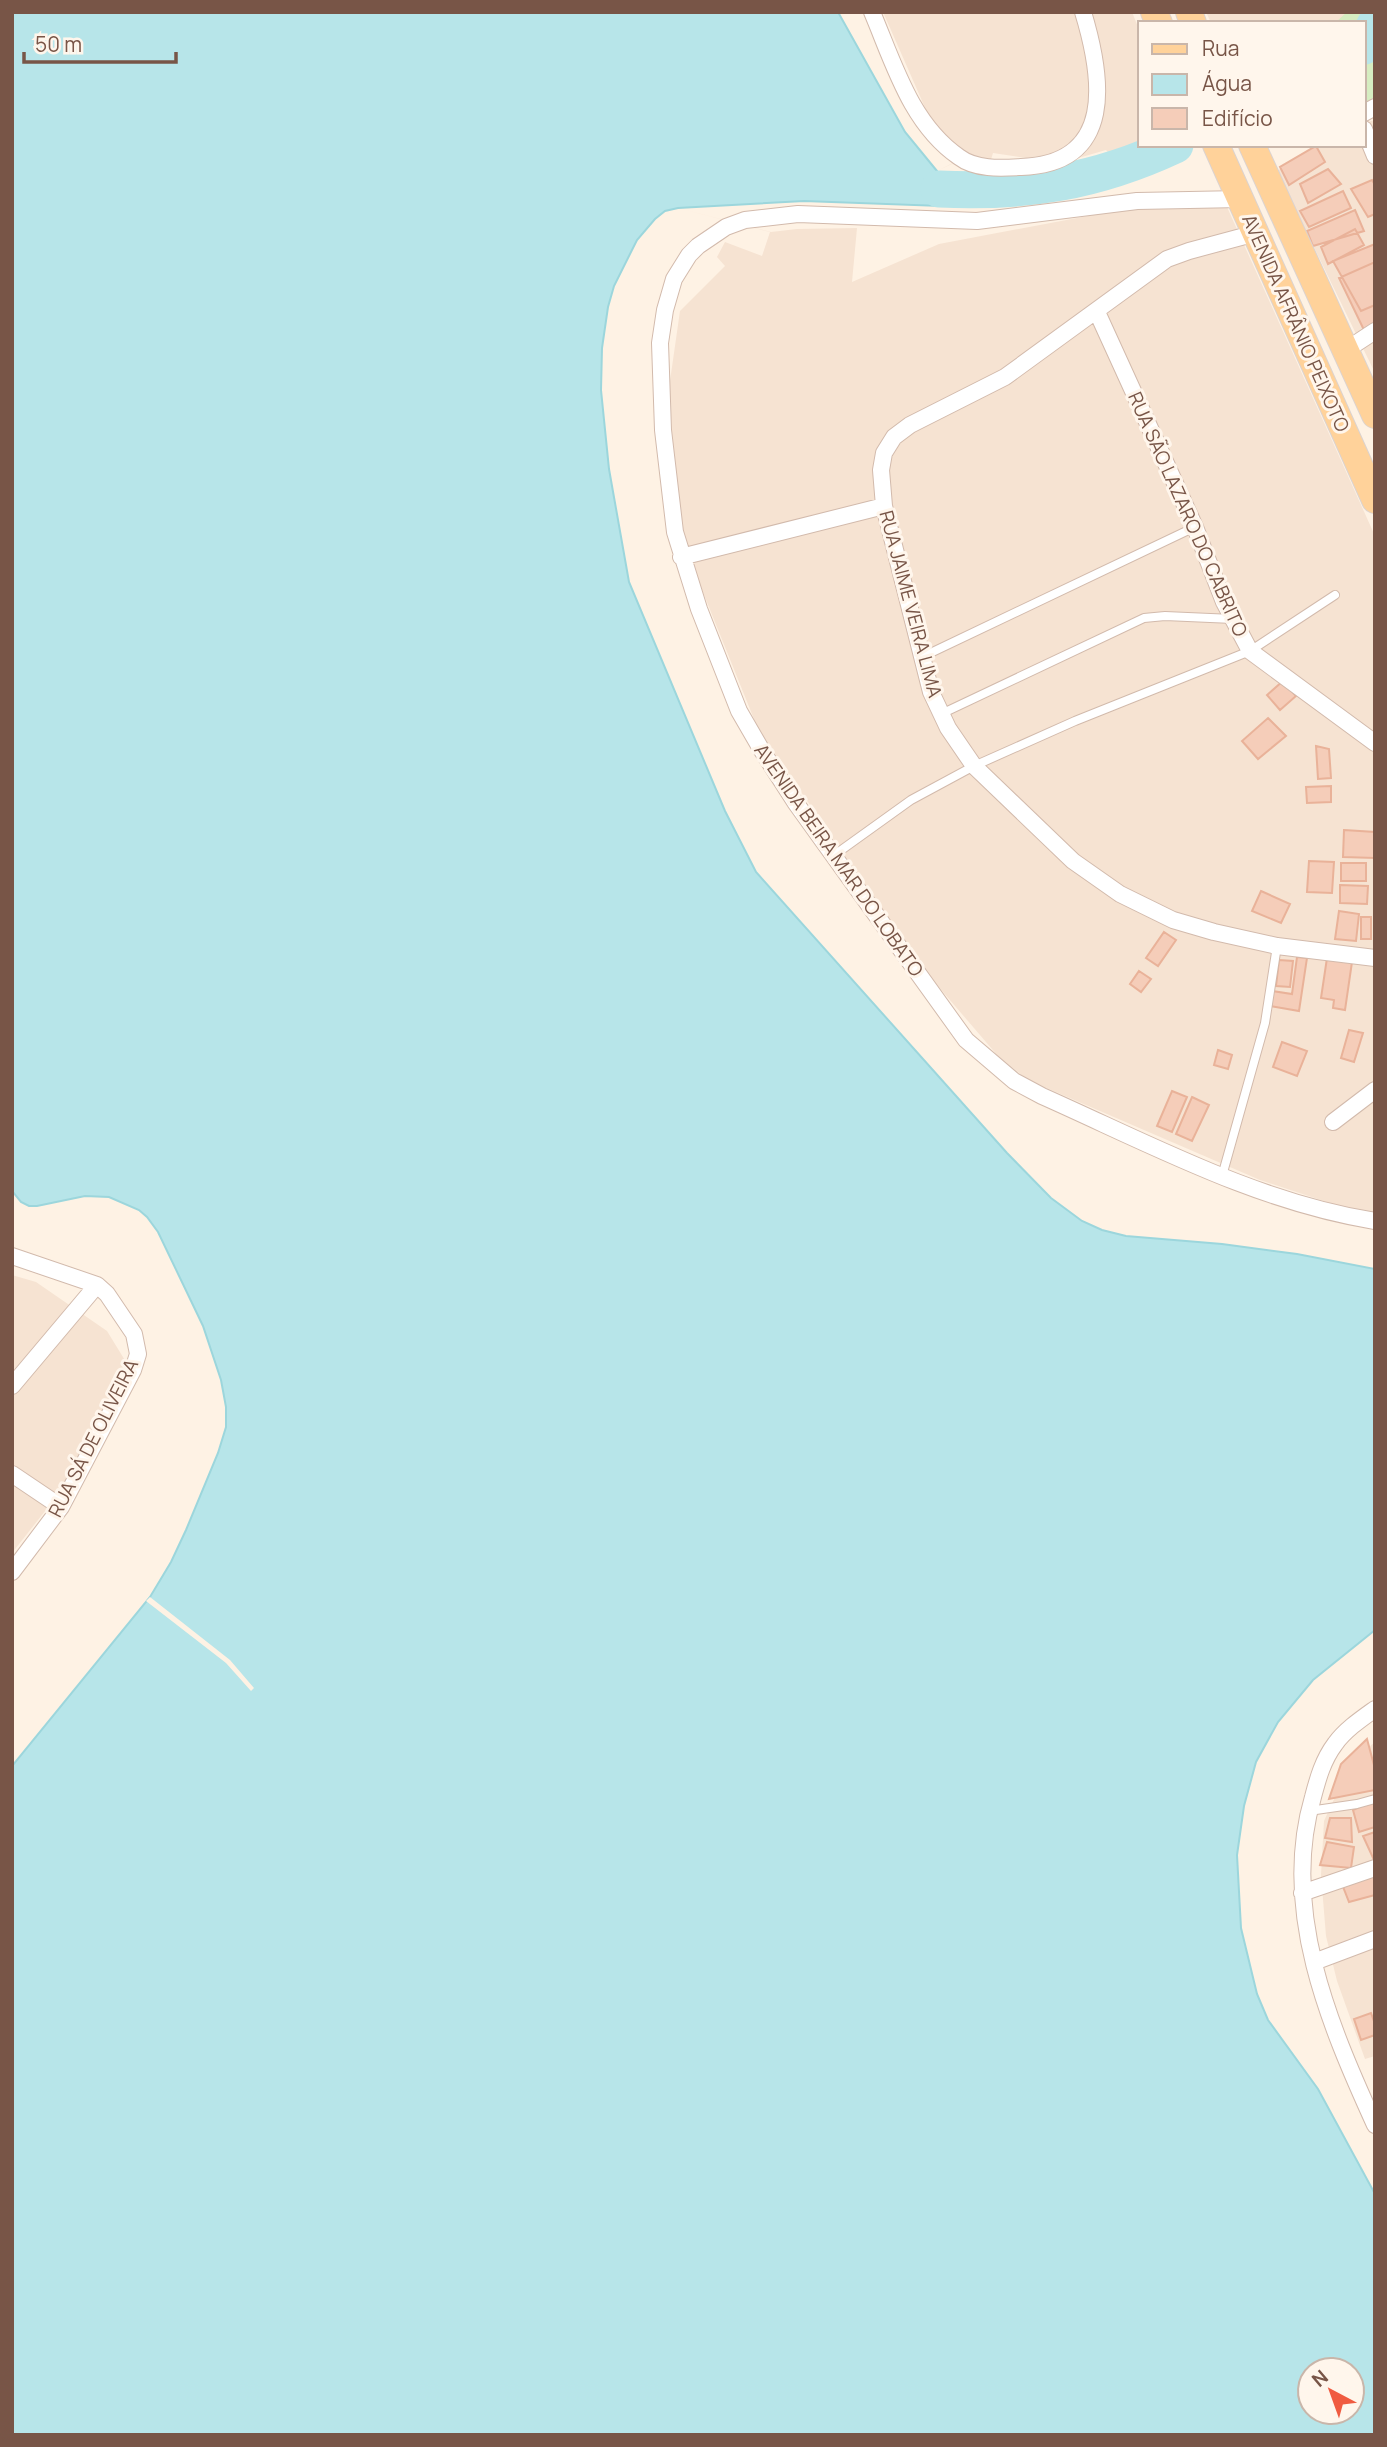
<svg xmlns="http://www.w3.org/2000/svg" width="1387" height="2447" font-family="Manrope,sans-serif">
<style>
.residential{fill:#f6e3d2}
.green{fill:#d6edc1}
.water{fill:#b7e5e9;stroke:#9cd6dc;stroke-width:2;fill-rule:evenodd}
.pier{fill:#fef2e4}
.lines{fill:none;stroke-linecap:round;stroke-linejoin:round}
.river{stroke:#b7e5e9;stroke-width:37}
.building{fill:#f5cdb9;stroke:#e9b299;stroke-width:2}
.service-casing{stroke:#d2baac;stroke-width:10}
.minor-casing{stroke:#d2baac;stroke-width:18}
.primary-casing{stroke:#dcd3cf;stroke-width:28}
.service{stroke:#fff;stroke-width:8}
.minor{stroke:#fff;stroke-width:16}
.primary{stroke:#ffd29a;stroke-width:26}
.labels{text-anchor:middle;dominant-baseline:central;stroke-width:6;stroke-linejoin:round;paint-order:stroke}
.street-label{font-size:19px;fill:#785547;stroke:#fff6ec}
</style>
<rect width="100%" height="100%" fill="#fef2e4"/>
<!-- residential -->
<path class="residential" d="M883 12H1132L1140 32V141L1113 158 1106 150 1061 163 993 153 990 163 956 162 937 171 955 162 930 119Z
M1206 12H1349L1338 23H1211Z
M1375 120V373L1277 171 1317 145H1364V123Z
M1227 207 1375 536V1213L1348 1209 1260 1180 1028 1080 998 1056 931 978 847 859 758 729 686 550 675 476 669 388 680 311 725 266 717 257 725 242 762 256 770 232 678 208 771 232 797 229 857 228 852 282 939 244 1130 208Z
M12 1275 36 1282 107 1331 126 1362 64 1487 12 1553Z
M1375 1742V2056L1365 2059 1337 1981 1326 1936 1321 1875 1324 1821 1351 1762Z"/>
<!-- green -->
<path class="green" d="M1347 12H1375V97L1364 103V23H1335Z"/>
<!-- water -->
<path class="water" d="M12 12H838L905 132 937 171 941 206 804 201 678 208 665 211 655 219 637 240 614 286 608 307 602 348 601 390 609 469 629 582 725 811 756 872 1007 1153 1051 1198 1082 1221 1102 1230 1126 1236 1222 1244 1297 1254 1375 1269V1630L1313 1680 1278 1722 1256 1762 1244 1806 1237 1855 1241 1928 1257 1994 1268 2020 1318 2089 1375 2194V2435H12V1766L150 1597 171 1562 186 1530 218 1453 226 1427V1407L221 1380 203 1326 158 1232 147 1217 139 1210 109 1197 85 1196 37 1206H29L21 1202 12 1191ZM1310 2370H1352V2412H1310Z"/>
<!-- pier -->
<path class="pier" d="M150 1597 230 1660 254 1688 251 1691 226 1663 146 1601Z"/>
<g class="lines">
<!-- river -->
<path class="river" d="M1364 46 1375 25
M939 189C1026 193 1096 182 1175 145"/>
</g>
<!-- building -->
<path class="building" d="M1316 146 1325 162 1289 185 1280 167Z
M1328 169 1341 184 1308 203 1300 184Z
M1372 180 1375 185V214L1368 217 1351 189Z
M1343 191 1351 208 1309 227 1300 211Z
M1355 210 1364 231 1313 246 1307 231Z
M1355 229 1364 245 1328 264 1321 247Z
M1375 244V305L1361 311 1333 261Z
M1375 262V324L1364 330 1339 278Z
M1283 681 1296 696 1280 710 1267 695Z
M1268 718 1286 736 1258 759 1242 741Z
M1316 746 1329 749 1331 778 1318 779Z
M1331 786V802L1307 803 1306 787Z
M1344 830 1375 832V858L1343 857Z
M1309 861 1334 862 1332 893 1307 892Z
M1341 863H1366V881H1341Z
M1340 885 1368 886 1367 904 1340 903Z
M1261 891 1290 904 1281 923 1252 911Z
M1339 911 1359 914 1356 941 1335 939Z
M1361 917H1371V939H1361Z
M1164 932 1176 940 1158 966 1146 958Z
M1297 957 1307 958 1299 1011 1270 1006 1272 991 1292 994Z
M1327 958 1352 962 1345 1010 1333 1008 1334 1000 1321 998Z
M1279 960 1293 961 1290 987 1276 986Z
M1139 971 1151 979 1141 992 1130 984Z
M1349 1030 1363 1033 1354 1062 1341 1058Z
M1282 1042 1307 1051 1297 1076 1273 1067Z
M1218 1050 1232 1055 1228 1069 1214 1065Z
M1172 1091 1187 1097 1172 1132 1157 1126Z
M1192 1097 1209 1105 1192 1141 1176 1134Z
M1367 1739 1375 1769V1790L1329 1799 1341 1764Z
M1375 1800V1827L1359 1832 1353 1810Z
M1330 1818H1351L1352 1842 1325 1838Z
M1375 1832V1859L1374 1860 1363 1836Z
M1327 1842 1354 1847 1351 1868 1320 1865Z
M1375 1873V1895L1349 1902 1342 1884Z
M1371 2013 1375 2024V2035L1361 2040 1354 2019Z"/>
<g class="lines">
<defs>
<path id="service" d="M922 657 1195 527
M941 714 1144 618 1165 616 1233 619
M833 856 911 800 974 766 1075 721 1250 651 1335 595
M1222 1176 1265 1023 1277 946
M1309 1811 1357 1804 1375 1799"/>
<path id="minor" d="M872 12C894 64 911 124 959 157 976 170 1002 168 1021 167 1116 164 1103 78 1083 12
M1364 113 1375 107
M1364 129 1375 156
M1241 199 1137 201 977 221 798 214 745 220 726 227 698 246 689 255 674 279 665 310 660 343 663 430 675 532 699 609 739 711 761 749 795 802 966 1040 1014 1081 1042 1096C1150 1144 1257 1202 1375 1221
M1256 233 1189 251 1167 259 1005 377 910 425 894 437 884 453 881 470 884 506 931 692 948 728 974 766 1073 861 1120 894 1173 920 1214 932 1277 946 1375 958
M1097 312 1195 527 1224 602 1250 651 1375 743
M1346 350 1375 331
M681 557 884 506
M1333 1122 1375 1090
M12 1256 97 1285 107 1294 134 1334 138 1354 133 1370 61 1507 12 1572
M12 1386 97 1285
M12 1474 61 1507
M1375 1709C1361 1719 1345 1730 1335 1744 1323 1760 1318 1778 1313 1797 1280 1909 1329 2024 1375 2125
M1302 1893 1375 1868
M1314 1962 1375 1939"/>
<path id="primary" d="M1154 12 1159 23
M1189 12 1193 23
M1216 145 1375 500
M1252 145 1375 415"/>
</defs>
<!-- service casing -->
<use href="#service" class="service-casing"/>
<!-- minor casing -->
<use href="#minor" class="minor-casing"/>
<!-- primary casing -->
<use href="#primary" class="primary-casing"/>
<!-- service -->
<use href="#service" class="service"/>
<!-- minor -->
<use href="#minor" class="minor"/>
<!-- primary -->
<use href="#primary" class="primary"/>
</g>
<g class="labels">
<!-- street labels -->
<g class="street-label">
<text transform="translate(1296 323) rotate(66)">AVENIDA AFRÂNIO PEIXOTO</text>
<text transform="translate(1188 514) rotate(66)">RUA SÃO LAZARO DO CABRITO</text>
<text transform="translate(911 604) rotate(75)">RUA JAIME VEIRA LIMA</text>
<text transform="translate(839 860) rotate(55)">AVENIDA BEIRA MAR DO LOBATO</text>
<text transform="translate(93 1438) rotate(-63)">RUA SÁ DE OLIVEIRA</text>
</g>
</g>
<!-- border -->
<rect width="1387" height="2447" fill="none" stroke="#785547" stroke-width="28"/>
<!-- legend -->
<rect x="1138" y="21" width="228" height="126" fill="#fff6ec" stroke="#c9b6aa" stroke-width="2"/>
<rect x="1152" y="44" width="35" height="10" fill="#ffd29a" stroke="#c9b6aa" stroke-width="2"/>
<text x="1202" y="56" font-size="21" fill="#785547">Rua</text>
<rect x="1152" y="74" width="35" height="21" fill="#b7e5e9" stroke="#c9b6aa" stroke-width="2"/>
<text x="1202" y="91" font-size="21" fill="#785547">Água</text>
<rect x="1152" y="108" width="35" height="21" fill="#f5cdb9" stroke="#c9b6aa" stroke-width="2"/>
<text x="1202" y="126" font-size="21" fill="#785547">Edifício</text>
<!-- north arrow -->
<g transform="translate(1331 2391) rotate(319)"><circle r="33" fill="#fff6ec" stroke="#c9b6aa" stroke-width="2"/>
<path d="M0-5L12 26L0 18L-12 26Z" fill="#f05b40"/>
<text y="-10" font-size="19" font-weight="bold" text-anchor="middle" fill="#785547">N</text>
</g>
<!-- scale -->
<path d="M24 52v10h152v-10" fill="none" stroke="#785547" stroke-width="3.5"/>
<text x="35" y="52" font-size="21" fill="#785547" stroke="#fff6ec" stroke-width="5" paint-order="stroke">50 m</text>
</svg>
